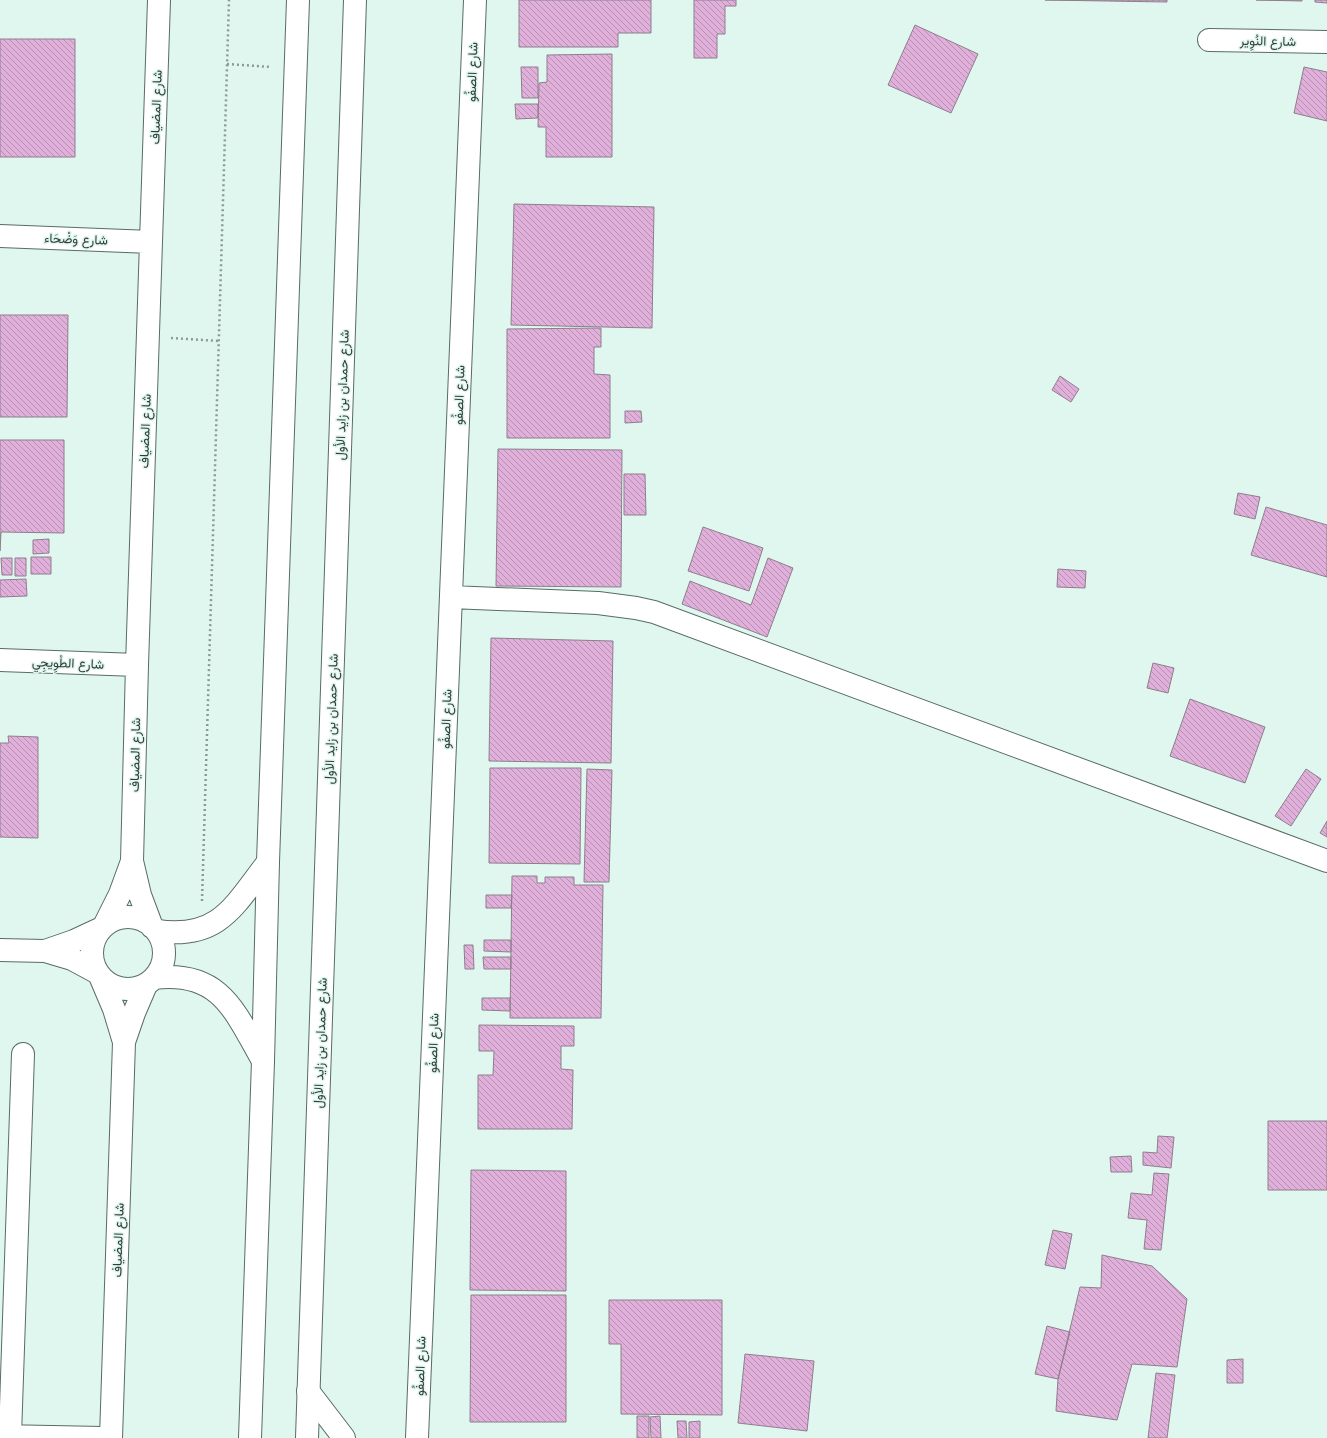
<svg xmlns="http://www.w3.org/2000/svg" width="1327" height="1438" font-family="Helvetica,Vazirmatn,sans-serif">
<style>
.building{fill:url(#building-back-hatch);stroke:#8e7e8c}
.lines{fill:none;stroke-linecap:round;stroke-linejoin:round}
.minor-casing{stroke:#586c64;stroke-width:24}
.major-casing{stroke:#586c64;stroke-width:24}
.path{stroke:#8a9b95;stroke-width:2.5;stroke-dasharray:2 3;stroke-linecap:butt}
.minor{stroke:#fff;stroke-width:22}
.major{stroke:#fff;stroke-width:22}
.labels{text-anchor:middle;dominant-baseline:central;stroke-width:3;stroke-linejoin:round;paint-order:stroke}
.street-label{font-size:13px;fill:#333c38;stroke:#dff7ee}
</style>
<defs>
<pattern id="building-back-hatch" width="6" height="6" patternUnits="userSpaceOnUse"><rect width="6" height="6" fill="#e0b0db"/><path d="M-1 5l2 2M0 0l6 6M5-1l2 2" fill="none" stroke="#b690b3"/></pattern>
</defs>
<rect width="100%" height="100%" fill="#dff7ee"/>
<!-- building -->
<path class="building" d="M519 0H651V33H618V47H519Z
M694 0H736V6H725V34H717V58H694Z
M1045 0H1167V2Z
M1256 0H1302V1Z
M1315 0H1327V3L1315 2Z
M915 25 978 54 951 113 888 85Z
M0 39H75V157H0Z
M612 54V157H546V127H538L539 83 547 82V55Z
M521 67H538V98H522Z
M1304 67 1327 72V121L1294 113Z
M515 104H538V118L516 119Z
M514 204 654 207 652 328 511 325Z
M0 315H68L67 417H0Z
M601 328V347H594V374L610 375V438H507V329Z
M1060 376 1079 389 1071 402 1052 390Z
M625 411H641L642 422 625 423Z
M0 440H64V533L1 532 0 551Z
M498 449 622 450 621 587 496 586Z
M624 474H645L646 515H624Z
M1238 493 1260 497 1255 519 1234 514Z
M1266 507 1327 525V577L1251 555Z
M703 527 763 548 749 591 688 571Z
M49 539V553L33 554V540Z
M31 557H51V574H31Z
M1 558H12V575H2Z
M15 558H26V576H15Z
M768 558 793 568 767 637 682 604 690 581 751 605Z
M1058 569 1086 571 1085 588 1057 587Z
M26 579 27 596 0 597V580Z
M491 638 613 641 611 763 489 761Z
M1153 663 1174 668 1168 693 1147 688Z
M1190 699 1265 727 1245 783 1170 756Z
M8 736 38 737V838L0 837V743H9Z
M490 768H581L580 864 489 863Z
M587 769 612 770 609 882H584Z
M1306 769 1321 779 1291 826 1275 816Z
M1327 821V837L1320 833Z
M512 876H537V883H545V877H574V885H603L601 1018H510Z
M486 895H512L511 908H486Z
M484 940H511V952L484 951Z
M464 945H473L474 969H465Z
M483 957H511V969H484Z
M482 998H510V1011L482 1010Z
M479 1025 574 1026V1046H561V1069L573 1070 572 1129H478V1075H493L494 1051H479Z
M1268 1121H1327V1190H1268Z
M1158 1136 1174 1137 1171 1168 1143 1165V1152L1157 1153Z
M1131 1156 1132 1172H1111L1110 1157Z
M471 1170 566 1171V1291L470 1290Z
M1154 1173 1169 1174 1161 1250 1144 1249 1147 1220 1128 1218 1131 1193 1152 1195Z
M1053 1230 1072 1234 1065 1269 1045 1265Z
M1102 1255 1152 1266 1187 1299 1177 1367 1132 1364 1117 1420 1056 1411 1058 1379 1080 1287 1101 1288Z
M471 1295H566V1422H470Z
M609 1300H722V1415L621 1414V1344H609Z
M1047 1326 1070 1332 1058 1379 1035 1374Z
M745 1354 814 1361 807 1431 738 1423Z
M1243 1359V1383H1227V1360Z
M1156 1373 1175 1375 1167 1438H1148Z
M637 1416H649V1438H637Z
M660 1416 661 1438H651L650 1417Z
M677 1421H686L687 1438H678Z
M700 1421V1438H689V1422Z"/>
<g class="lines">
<defs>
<path id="minor" d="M1209 40 1327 42
M0 236 151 242
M451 597 598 603 636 608 654 612 1327 861
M0 660 137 665
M92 953a36 36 0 1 1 72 0a36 36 0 1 1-72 0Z
M104 926 120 894 132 861
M152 927 140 895 132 861 137 665 159 0
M157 931C219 940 234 906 268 862
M0 950 45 951 72 959 98 973
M45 951 74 941 102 928
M100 976 114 1009 124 1042
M154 978C221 970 235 1012 263 1061
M308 1391 344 1438
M0 1436 102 1438
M10 1436 23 1054
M111 1438 124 1042 134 1013 146 985
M417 1438 475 0"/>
<path id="major" d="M250 1438 263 1061 268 862 298 0
M307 1438 355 0"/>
</defs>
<!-- minor casing -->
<use href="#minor" class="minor-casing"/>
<!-- major casing -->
<use href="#major" class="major-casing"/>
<!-- path -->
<path class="path" d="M227 64 271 67
M171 338 219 341
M202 901 229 0"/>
<!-- minor -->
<use href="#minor" class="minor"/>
<!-- major -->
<use href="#major" class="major"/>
</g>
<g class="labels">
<!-- street labels -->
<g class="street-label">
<text transform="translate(1268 41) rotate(1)">شارع النُوِير</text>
<text transform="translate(472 72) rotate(-88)">شارع الصفُو</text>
<text transform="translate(156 107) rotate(-88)">شارع المضياف</text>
<text transform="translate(76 239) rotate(2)">شارع وَضْحَاء</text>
<text transform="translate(342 395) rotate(-88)">شارع حمدان بن زايد الأول</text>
<text transform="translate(459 395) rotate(-88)">شارع الصفُو</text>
<text transform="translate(145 431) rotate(-88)">شارع المضياف</text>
<text transform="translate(68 663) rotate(2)">شارع الطْوِيجِي</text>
<text transform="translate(331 719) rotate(-88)">شارع حمدان بن زايد الأول</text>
<text transform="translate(446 719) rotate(-88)">شارع الصفُو</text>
<text transform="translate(135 755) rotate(-89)">شارع المضياف</text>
<text transform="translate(320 1043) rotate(-88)">شارع حمدان بن زايد الأول</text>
<text transform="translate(433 1043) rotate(-88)">شارع الصفُو</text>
<text transform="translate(118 1240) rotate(-88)">شارع المضياف</text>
<text transform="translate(420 1366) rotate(-88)">شارع الصفُو</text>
</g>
</g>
</svg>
